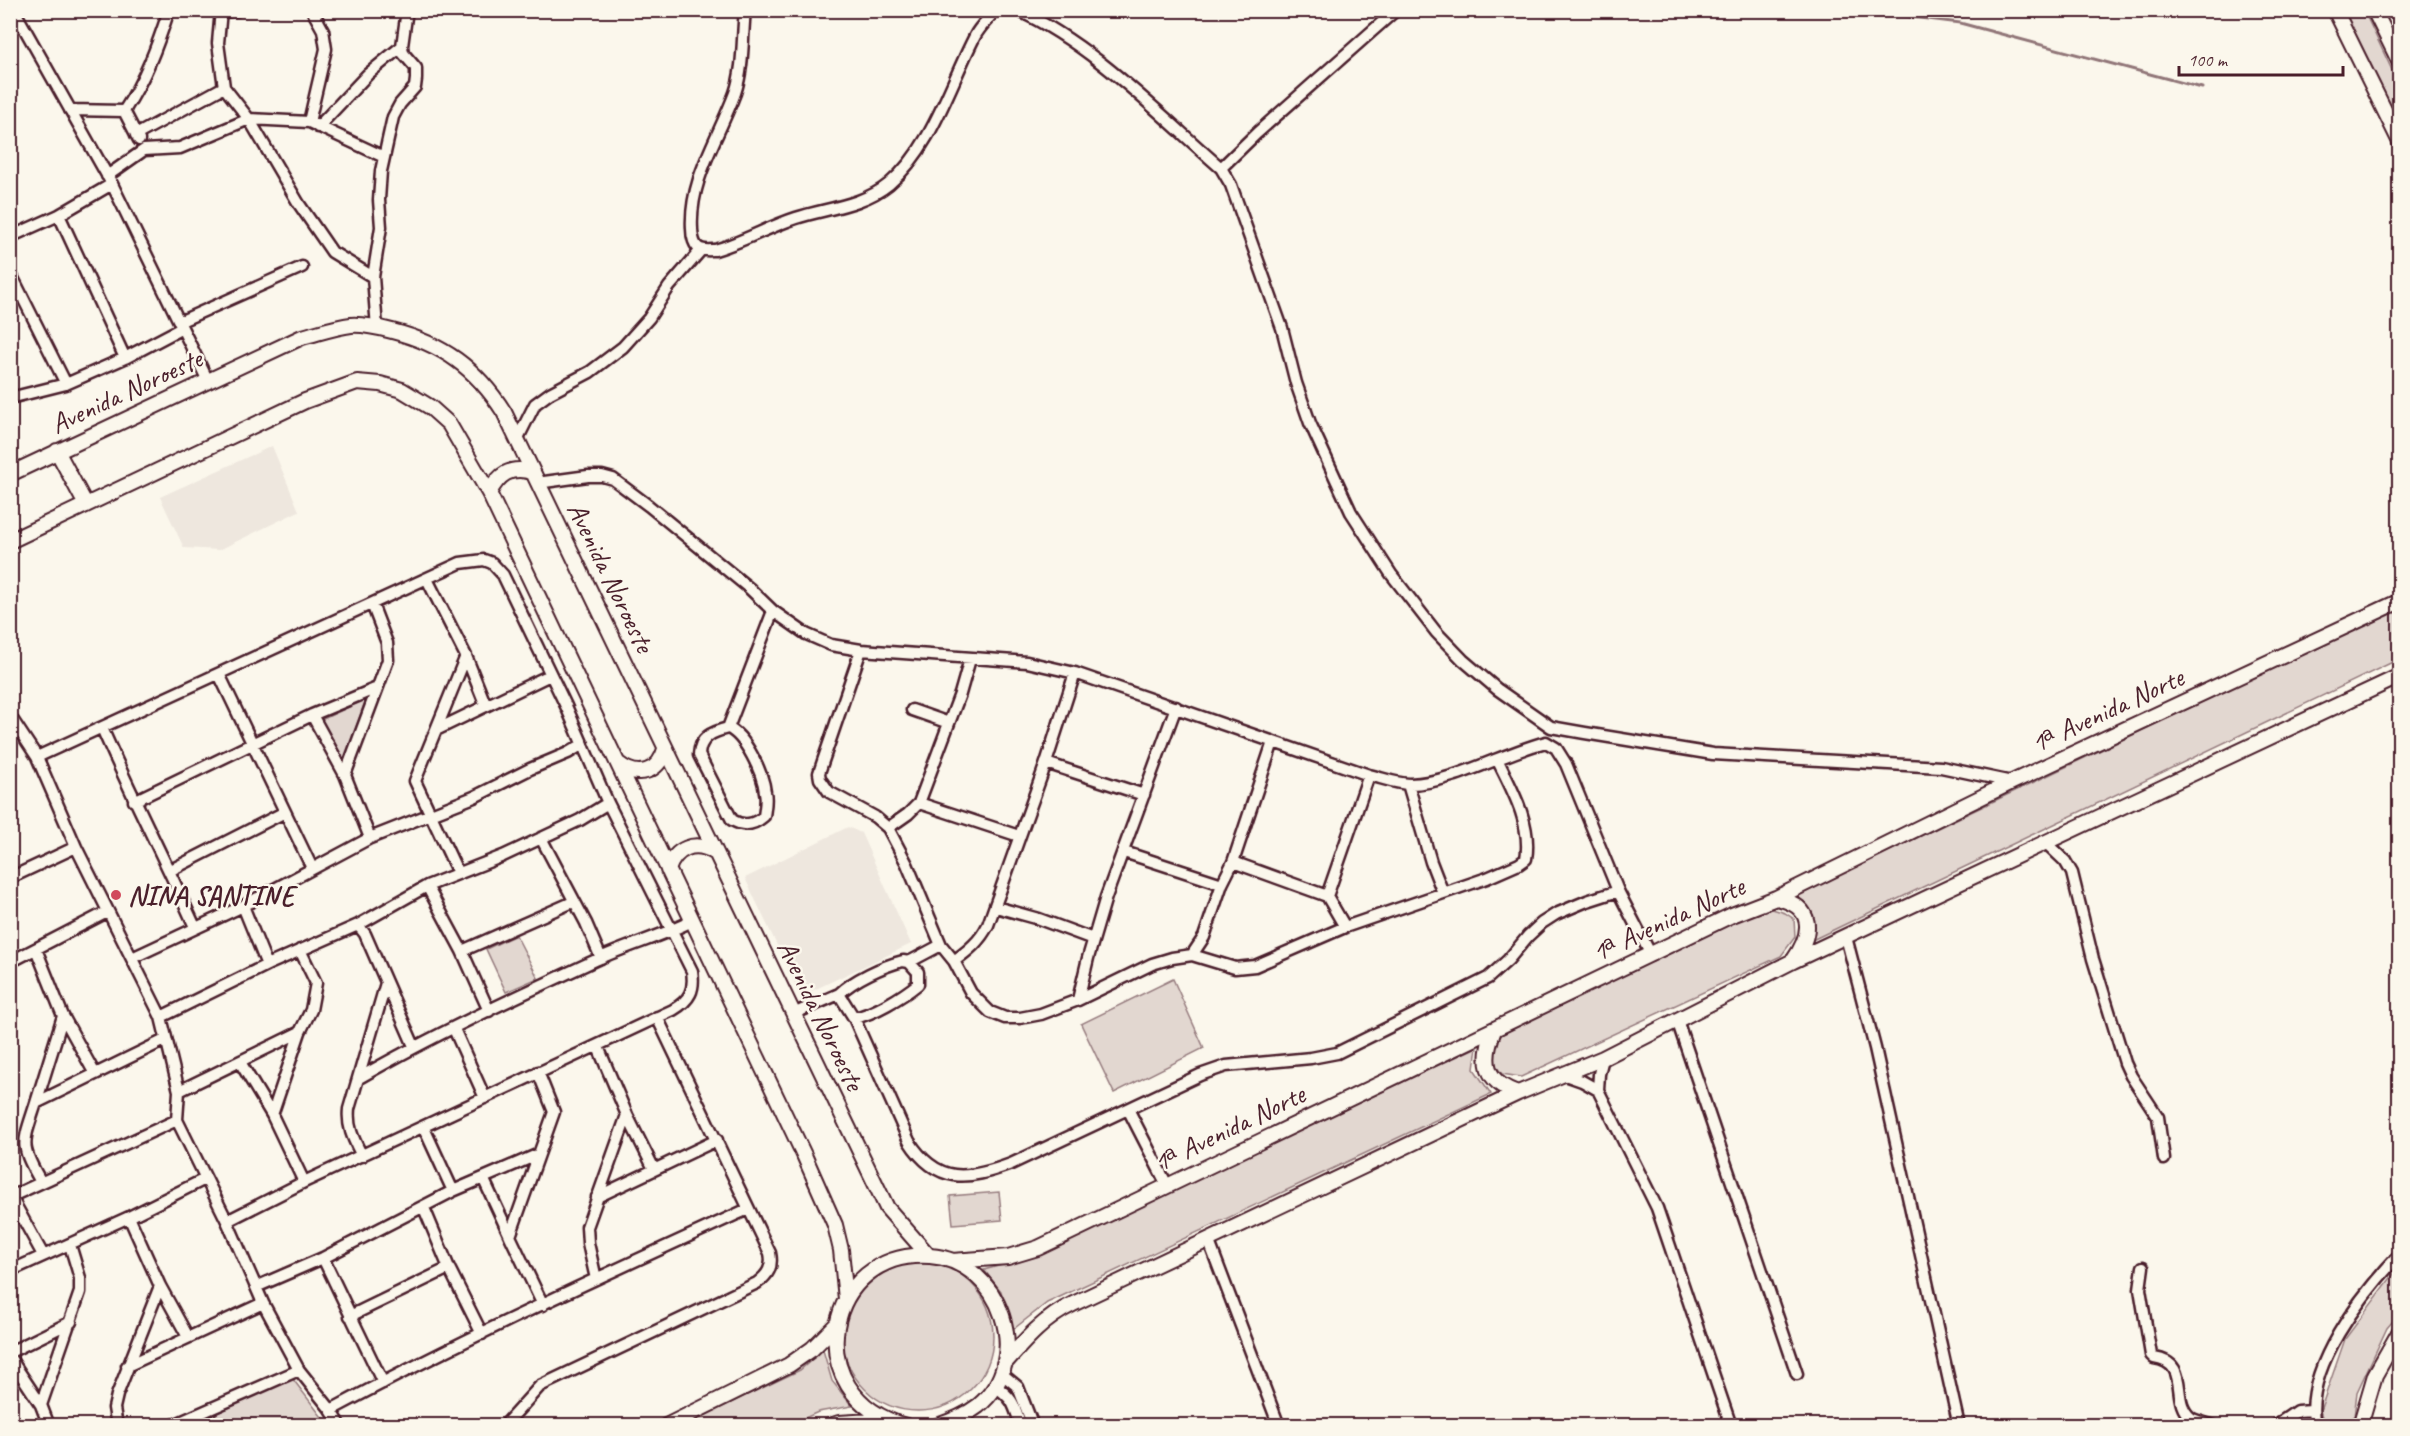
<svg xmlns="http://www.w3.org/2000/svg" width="2410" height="1436" font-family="Caveat,sans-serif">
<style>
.built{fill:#eee7de}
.green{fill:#e2d7d0;stroke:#967b7e;stroke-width:1.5}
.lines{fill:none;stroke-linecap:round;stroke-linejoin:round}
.stream{stroke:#907477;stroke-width:3}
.street-casing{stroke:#4a1f2b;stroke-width:15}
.secondary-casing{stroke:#4a1f2b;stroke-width:18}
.street{stroke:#fbf7ec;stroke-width:10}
.secondary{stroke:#fbf7ec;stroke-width:14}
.poi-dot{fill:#d1495b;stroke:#fbf7ec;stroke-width:2}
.labels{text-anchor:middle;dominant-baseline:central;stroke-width:5;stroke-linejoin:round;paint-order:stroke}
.street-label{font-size:28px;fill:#4a1f2b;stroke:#fbf7ec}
.poi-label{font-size:28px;font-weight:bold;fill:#4a1f2b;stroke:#fbf7ec;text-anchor:start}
</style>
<rect width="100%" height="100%" fill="#fbf7ec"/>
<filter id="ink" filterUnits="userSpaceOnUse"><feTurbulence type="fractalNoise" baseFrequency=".0167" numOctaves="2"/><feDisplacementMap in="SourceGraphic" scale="12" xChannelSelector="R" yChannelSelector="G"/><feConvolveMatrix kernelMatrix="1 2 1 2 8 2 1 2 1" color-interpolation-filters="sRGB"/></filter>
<g filter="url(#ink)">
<!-- built -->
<path class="built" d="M272 446 299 511 219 550 184 548 160 497Z
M848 827 861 833 911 944 801 996 745 878Z"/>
<!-- green -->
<path class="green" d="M2338 11H2364L2399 85V137Z
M2399 608V659L1806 943 1807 912 1797 895Z
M366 699 343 764 321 720Z
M1766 907 1785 913 1794 919 1795 937 1781 956 1521 1077 1502 1074C1488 1056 1490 1052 1502 1034Z
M516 935 538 978 506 992 486 949Z
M1173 979 1204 1048 1114 1093 1081 1024Z
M1477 1047 1474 1069 1491 1094 1047 1303 1011 1331 1001 1291 984 1270 1031 1257Z
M999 1192 1002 1220 953 1224 950 1196Z
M843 1336a75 75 0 1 1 150 0a75 75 0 1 1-150 0Z
M2399 1267V1314L2387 1328 2357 1392 2353 1425H2325L2320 1411 2345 1339Z
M823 1350 832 1381 852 1406 818 1412 790 1425H684L800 1370Z
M292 1378 328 1425H221L215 1414Z"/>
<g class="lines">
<!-- stream -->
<path class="stream" d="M1855 10 1960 23 2202 88"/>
<defs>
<path id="street" d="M14 10 112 184 208 381
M221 10 218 43 224 87 249 119 299 204 332 252 373 277
M745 10C742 38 744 67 735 93 718 139 689 180 692 229 692 236 694 247 701 249 705 251 711 250 715 250 743 242 768 227 796 218 827 208 862 206 889 184 932 148 950 84 975 36 980 26 989 19 995 10
M1017 10C1092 44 1159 114 1221 168L1231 185 1282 328 1296 383 1310 423 1351 512 1391 574 1436 632 1463 660 1497 689 1551 727 1585 733 1713 754 1941 767 2012 782
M222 12 238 10
M70 110 124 111 139 140
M124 111C145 79 157 47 169 10
M309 122 326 49 323 30 312 10
M318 127 368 74 402 46
M136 135 224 87
M1221 168 1257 133 1396 10
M107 176 144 150 180 148 249 119 309 122 384 157
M59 215 125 358
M10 237 59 215 112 184
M10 272 66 384
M179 322 302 267
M377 328 373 277 381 227 379 200 381 171 393 117 400 104 415 87 416 79V68L403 53 402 46 407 10
M10 398 66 384 125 358 182 328
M517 440 535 404 550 393 590 372 623 347 649 318 669 287 701 250
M537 483 588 476H602L613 479 649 506 749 588 773 611 806 634 831 645 861 650 1027 662 1075 673 1369 775C1382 778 1397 784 1410 784 1453 783 1503 753 1546 742L1556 748 1566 764 1618 891 1651 955
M427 579 466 656 415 781 458 873
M861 650 823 761 819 773 820 779 829 792 875 817 888 828 907 864 941 945 954 961 971 993 990 1012 1005 1018H1020L1041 1014 1078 1000 1152 964 1172 958 1192 955 1235 968 1255 966 1345 927 1487 878 1519 864 1526 859C1532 825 1513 791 1498 761
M466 656 486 706
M219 674 312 868
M912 710 949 723
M312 715 345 775
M10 716 37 757 76 847 161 1017 179 1091 177 1120 227 1221 263 1303 299 1370 331 1410 341 1426
M102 728C131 795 165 860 195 927
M728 728C745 735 763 773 765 792 767 800 765 808 764 816 754 825 744 827 732 820L699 755C700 737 712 732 728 728Z
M728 728 773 611
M436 730 550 675
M37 757 460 563 484 560 492 563 503 575 566 706 608 803 692 971C695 990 690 1000 673 1010L304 1182 227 1221
M1046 763 1144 795
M1408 784 1431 862 1443 893
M134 801 312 715 377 688
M919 803 1019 836
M888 828 908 814 919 803 960 694 970 659
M370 838 345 775 388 660 387 643 372 604
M541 838 586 923 601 958
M2045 842 2065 861 2072 873 2093 959 2125 1063 2131 1076 2158 1117 2164 1159
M1124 852 1222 884
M1233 862 1327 896
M169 871 285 812
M10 878 76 847
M427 886 462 951 489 1011
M243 906 267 965
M996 907 1039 919 1093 939
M358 925 365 934 414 1046
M1345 927 1327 896 1369 775
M1846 937 1875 1048 1959 1426
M36 949 63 1016 95 1074
M300 950 316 983 311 1010 300 1032 272 1115 304 1182
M462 951 573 902
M1192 955 1204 937 1222 884 1233 862 1273 742
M132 958 243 906 370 838 474 797 530 769 568 753 583 744
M903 961 909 962 918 972V984C902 997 874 1014 854 1018L839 994C853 980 883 966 903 961Z
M954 961C969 950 980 941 988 925L1046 763 1075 673
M10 962 107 912
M909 962 941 945
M1078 1000 1088 958 1106 897 1176 707
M793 1014 839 994
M161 1017 267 965 358 925 427 886 503 856 580 820 608 803
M854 1018 909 1141C937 1185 968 1180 1011 1164L1200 1075 1226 1066 1311 1058 1337 1053 1488 978 1508 960 1528 936 1542 923 1556 914 1587 901 1618 891
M1677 1020 1797 1374
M454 1029 485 1098
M1603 1058 1599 1074 1598 1090 1657 1208 1731 1426
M240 1062 272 1115
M538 1072 554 1112 510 1236 543 1305
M1565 1075 1582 1081 1598 1090
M359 1078C435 1034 518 996 598 959 629 945 662 936 692 921
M179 1091 300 1032
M36 1103 63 1016
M1128 1109 1167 1185
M627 1115 654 1169
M424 1128 453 1191
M362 1156C354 1140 347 1128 349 1109L386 983
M484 1180 510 1236
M41 1182C19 1144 23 1144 36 1103L165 1040
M10 1197 177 1120
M11 1197 43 1255
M597 1197 717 1140
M424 1208 449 1268 482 1334
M129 1217 160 1286 188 1337
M1208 1239 1279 1426
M323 1258 383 1383
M2143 1267 2140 1289 2151 1355 2154 1358C2192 1363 2169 1401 2191 1418 2198 1422 2207 1423 2214 1426
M10 1271 129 1217 205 1179
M596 1279 588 1243 587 1227 627 1115 598 1047
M256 1287 323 1258 453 1191 539 1154
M350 1316 449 1268
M10 1352 71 1322
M10 1358 41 1405
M127 1366 263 1303
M1001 1373 1018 1387 1033 1426
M995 1386C1014 1399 1014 1405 1021 1426
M331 1410C467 1337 608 1273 748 1209
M49 1426 41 1405 80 1292V1278L70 1245
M117 1426 114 1408 117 1395 160 1286
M171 1426 299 1370
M504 1426 540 1386 757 1283C768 1275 773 1267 770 1253L657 1017
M2275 1426 2297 1411 2312 1410
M2315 1426C2302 1369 2363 1293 2400 1254"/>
<path id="secondary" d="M2335 10 2400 142
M2374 10 2400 63
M57 451 86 505
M10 474 302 337C318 333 335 327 351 325 363 324 380 328 392 331 443 344 476 368 504 412L887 1208 929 1256
M489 493C499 474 510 466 532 472
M10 541 305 401 357 382 380 384 402 390 430 407 449 424 489 493 804 1155 835 1225 841 1250 846 1299
M619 764C638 779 659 772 665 749
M668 870C675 848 695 840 714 852
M1776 898C1815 906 1813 933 1793 961
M1494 1030C1482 1060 1484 1082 1518 1093
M952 1261 1008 1257 1038 1248 1732 915 1776 898 2012 782 2400 601
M1004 1364C1025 1340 1044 1318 1073 1304L1518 1093 1603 1058 1793 961 2400 676
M666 1426 789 1365 812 1349 836 1325
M830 1426 839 1423 887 1420
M906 1426C795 1396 825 1248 930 1256 1001 1261 1035 1360 978 1406 965 1416 952 1421 937 1426
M2360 1426 2375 1375 2400 1331"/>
</defs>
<!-- street casing -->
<use href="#street" class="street-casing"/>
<!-- secondary casing -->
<use href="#secondary" class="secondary-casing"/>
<!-- street -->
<use href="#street" class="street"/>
<!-- secondary -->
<use href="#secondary" class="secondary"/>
</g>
</g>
<!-- markers -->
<circle class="poi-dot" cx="116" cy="895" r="6"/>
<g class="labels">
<!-- street labels -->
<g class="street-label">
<text transform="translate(126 391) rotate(-25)">Avenida Noroeste</text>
<text transform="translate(611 577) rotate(64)">Avenida Noroeste</text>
<text transform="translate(2107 710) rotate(-25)">1ᵃ Avenida Norte</text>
<text transform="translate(1668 919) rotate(-25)">1ᵃ Avenida Norte</text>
<text transform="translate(821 1015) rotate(64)">Avenida Noroeste</text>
<text transform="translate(1229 1128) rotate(-26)">1ᵃ Avenida Norte</text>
</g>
<!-- poi labels -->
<g class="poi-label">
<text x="128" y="895">NINA SANTINE</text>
</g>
</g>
<!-- margin -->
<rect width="2410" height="1436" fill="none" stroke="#fbf7ec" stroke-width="36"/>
<rect x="18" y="18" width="2374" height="1400" fill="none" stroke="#4a1f2b" stroke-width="2" filter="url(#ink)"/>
<!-- scale -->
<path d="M2179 66v9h164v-9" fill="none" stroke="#4a1f2b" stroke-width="3"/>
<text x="2188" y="66" font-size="18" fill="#4a1f2b" stroke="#fbf7ec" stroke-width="4.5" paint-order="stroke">100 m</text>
</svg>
